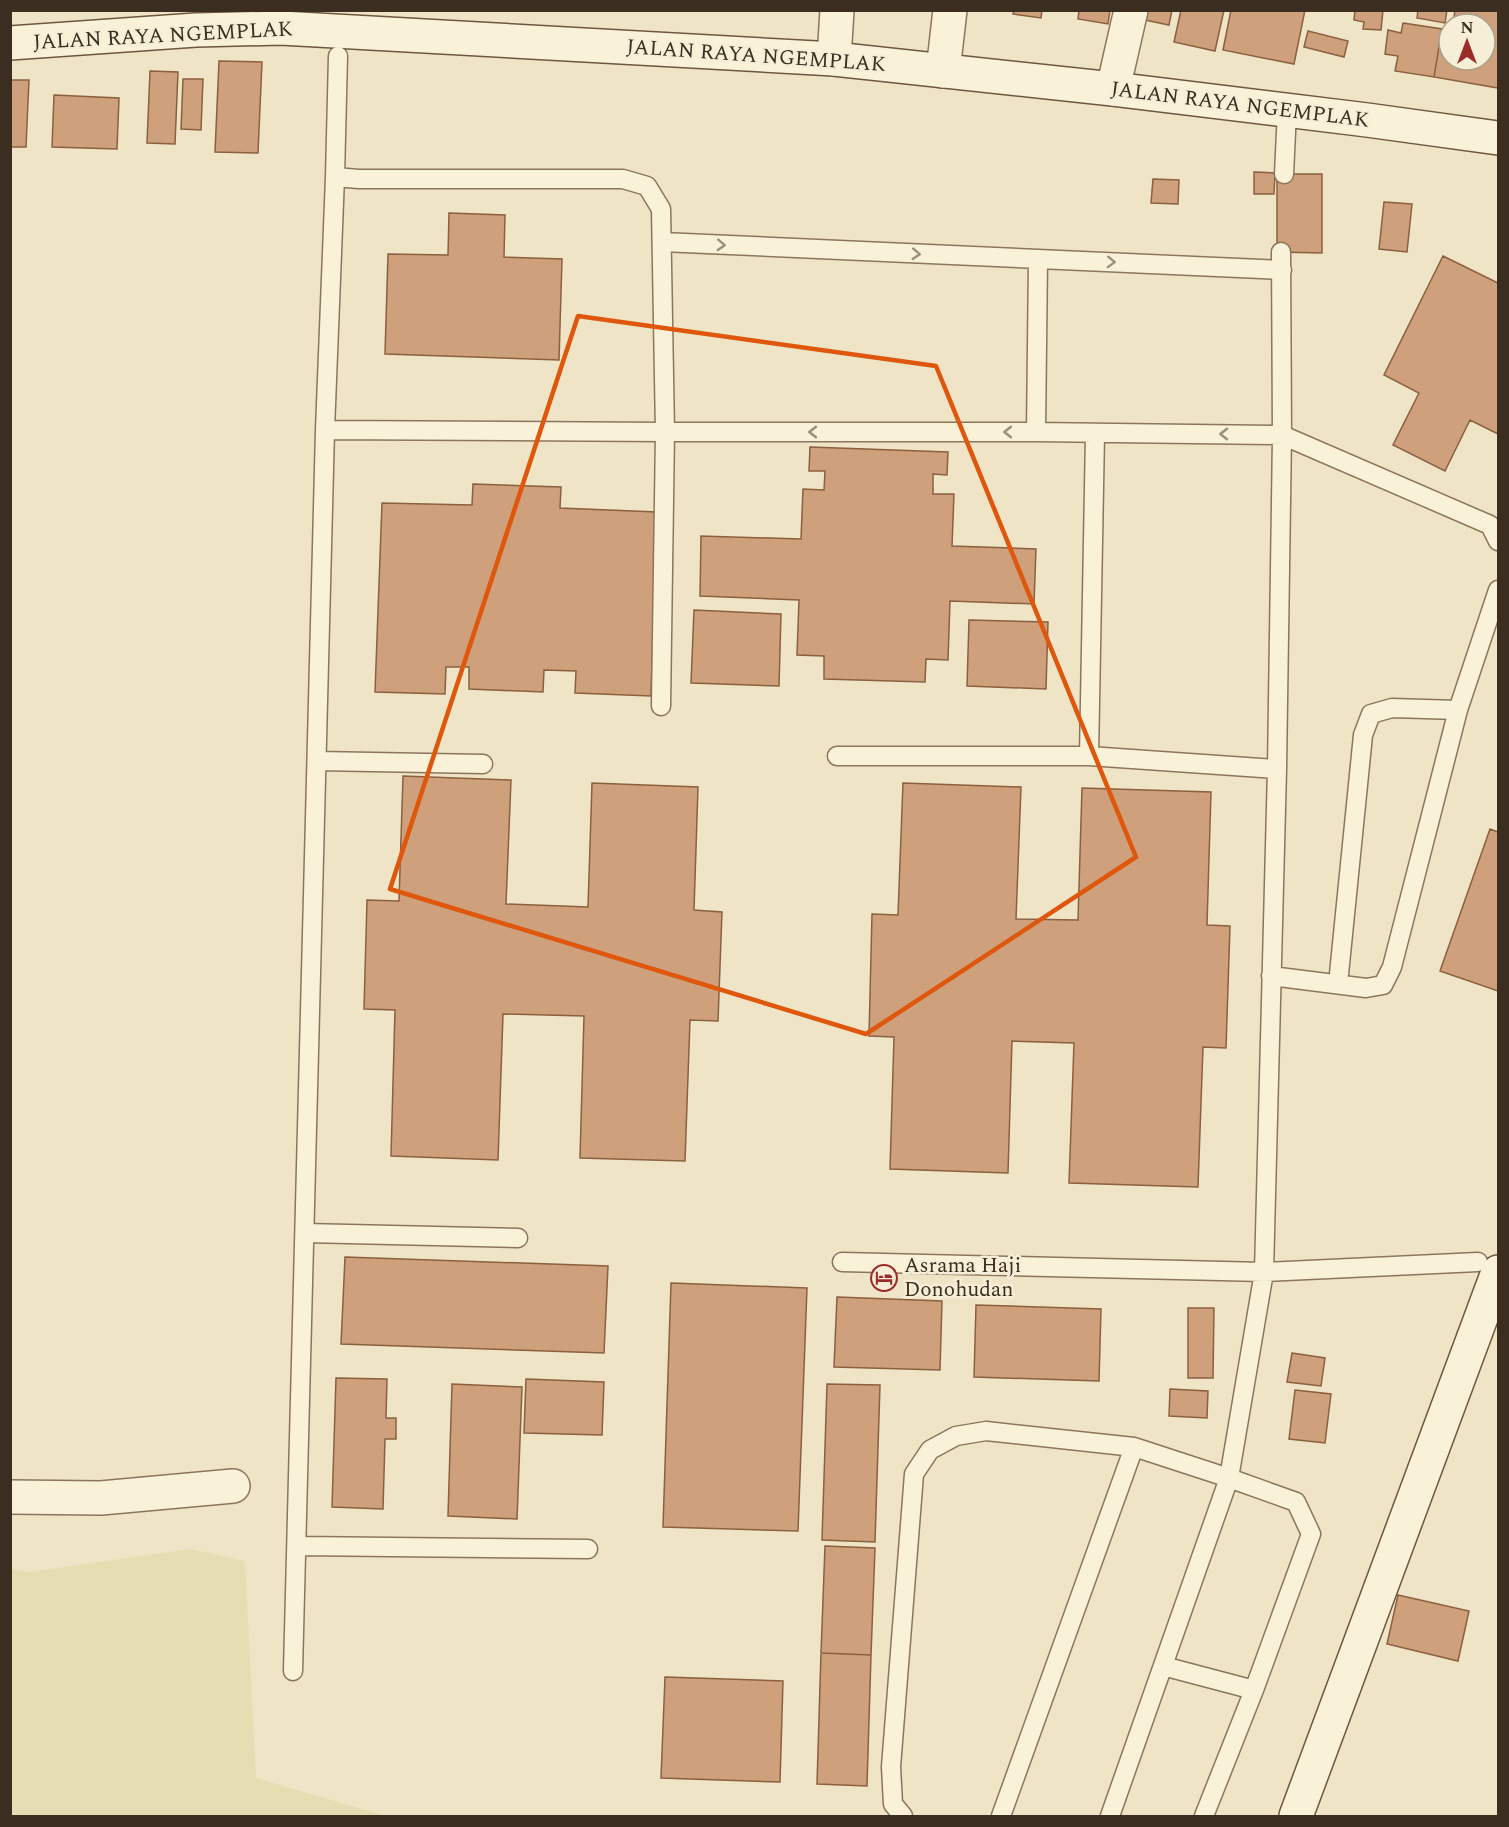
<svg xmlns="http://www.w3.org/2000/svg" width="1509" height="1827" font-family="Spectral,serif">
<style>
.farmland{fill:#e5deb3}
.building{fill:#cea07b;stroke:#8b6040;stroke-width:1.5}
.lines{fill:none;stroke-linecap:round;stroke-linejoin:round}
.lane-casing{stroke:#8b765b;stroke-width:21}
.street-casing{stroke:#8b765b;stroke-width:36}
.secondary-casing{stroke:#6d573e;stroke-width:36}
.lane{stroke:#faf1d9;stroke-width:18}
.street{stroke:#faf1d9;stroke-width:33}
.secondary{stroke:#faf1d9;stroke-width:33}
.oneway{stroke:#9a8f7c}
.marked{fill:none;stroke:#df570d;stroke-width:4.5;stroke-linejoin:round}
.labels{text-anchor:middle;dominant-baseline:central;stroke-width:5;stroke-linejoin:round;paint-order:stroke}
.street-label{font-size:21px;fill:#3b2d1f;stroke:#f6eed6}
.poi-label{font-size:21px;fill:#3b2d1f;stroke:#f6eed6;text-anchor:start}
</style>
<rect width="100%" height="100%" fill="#efe4c6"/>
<!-- farmland -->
<path class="farmland" d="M190 1549 245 1561 256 1778 386 1816H11V1569L29 1572Z"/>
<!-- building -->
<path class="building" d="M1014 10H1042L1041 18 1013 14Z
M1079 10H1110L1108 24 1078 19Z
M1142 10H1172L1169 25 1140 19Z
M1181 10H1224L1215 51 1174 42Z
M1231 10H1305L1294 64 1223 50Z
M1355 10H1383L1381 30 1363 29 1364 22 1354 20Z
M1418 10H1447L1445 23 1417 18Z
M1455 10H1498V88L1434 77 1442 29 1449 30V60H1485V24H1453Z
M1403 23 1442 29 1434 77 1395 71 1398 56 1385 54 1388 30 1401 33Z
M1308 31 1348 41 1344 57 1304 47Z
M219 61 262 62 258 153 215 152Z
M150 71 178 72 175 144 147 143Z
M183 79H203L201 130 181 129Z
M10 80H29L26 147H10Z
M54 95 119 98 117 149 52 147Z
M1254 172 1275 173 1274 194H1254Z
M1277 174H1322V253L1277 252Z
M1153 179 1179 180 1178 204 1151 203Z
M1384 202 1412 204 1407 252 1379 249Z
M449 213 505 215 504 257 562 259 559 360 385 354 388 254 448 255Z
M1443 256 1498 283V434L1470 420 1445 471 1393 445 1419 393 1384 375Z
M810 447 948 452 947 475 933 474V494H954L952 546 1036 549 1034 604 950 601 948 660 926 659 925 682 824 679V656L797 655 799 600 700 596 701 536 801 539 803 489 824 490 825 471H809Z
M473 484 561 487 560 508 657 512 651 696 575 693 576 671 544 670 543 692 469 689V667H446L445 694 375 692 382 503 472 505Z
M694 610 781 614 779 686 691 683Z
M969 620 1048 622 1046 689 967 686Z
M403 776 511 780 506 904 588 907 592 783 698 787 694 910 722 912 718 1021 690 1020 685 1161 580 1158 584 1016 503 1014 498 1160 391 1156 395 1010 364 1009 367 900 399 901Z
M903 783 1021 787 1016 919 1078 920 1082 788 1211 792 1207 925 1230 926 1226 1048 1203 1047 1198 1187 1069 1183 1074 1043 1012 1041 1008 1173 890 1169 894 1037 869 1036 872 914 898 915Z
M1490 829 1498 832V991L1440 971Z
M345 1257 608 1266 604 1353 341 1344Z
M671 1283 807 1288 798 1531 663 1527Z
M837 1297 942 1301 940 1370 834 1367Z
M976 1305 1101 1309 1099 1381 974 1377Z
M1188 1308H1214L1213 1378H1188Z
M1292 1353 1325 1358 1321 1386 1287 1382Z
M336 1378 387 1379 386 1418H396V1439H385L383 1509 332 1507Z
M526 1379 604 1382 602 1435 524 1433Z
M452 1384 522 1387 517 1519 448 1516Z
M827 1384 880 1385 875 1542 822 1540Z
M1170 1389 1208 1391 1207 1418 1169 1416Z
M1295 1390 1331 1394 1325 1443 1289 1439Z
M825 1546 875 1548 871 1655 821 1653Z
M1398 1595 1469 1611 1458 1661 1387 1644Z
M821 1653 871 1655 867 1786 817 1784Z
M665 1677 783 1681 780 1782 661 1778Z"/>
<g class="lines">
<defs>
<path id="lane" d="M1284 174 1287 111
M662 242 1282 270
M1281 252 1282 435 1277 769 1264 1272 1478 1262
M325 430 665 432 661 209 647 186 623 179H359L335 177
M1036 432 1038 259
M661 706 665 432H1036L1282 435 1490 525 1498 541
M837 756H1089L1277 769
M1089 756 1095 434
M317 761 483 764
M1271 976 1366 988 1383 985 1392 967 1458 710 1498 590
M1338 984 1363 735 1371 714 1392 708 1458 710
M305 1233 518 1238
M842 1262 1264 1272 1229 1478 1110 1816
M298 1546 588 1549
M1163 1666 1254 1690
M293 1671 325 430 335 177 338 56
M903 1816 893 1804 891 1767 914 1474 930 1450 956 1436 986 1431 1134 1447 1229 1478 1296 1502 1311 1534 1254 1690 1204 1816
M1001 1816 1134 1447"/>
<path id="street" d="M834 59 837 10
M943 71 950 10
M1113 89 1131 10
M10 1497 101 1498 233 1486"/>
<path id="secondary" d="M10 43 196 30 281 28 834 59 1113 89 1367 120 1498 138
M1296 1816 1498 1272"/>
</defs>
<!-- lane casing -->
<use href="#lane" class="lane-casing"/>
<!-- street casing -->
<use href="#street" class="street-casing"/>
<!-- secondary casing -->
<use href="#secondary" class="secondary-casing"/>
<!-- lane -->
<use href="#lane" class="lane"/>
<!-- street -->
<use href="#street" class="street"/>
<!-- secondary -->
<use href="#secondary" class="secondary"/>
</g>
<!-- one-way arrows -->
<defs><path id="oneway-chevron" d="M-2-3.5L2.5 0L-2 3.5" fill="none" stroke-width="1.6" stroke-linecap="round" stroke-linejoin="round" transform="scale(1.5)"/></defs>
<g class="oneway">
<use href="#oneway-chevron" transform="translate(721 245) rotate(3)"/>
<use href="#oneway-chevron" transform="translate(916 254) rotate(3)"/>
<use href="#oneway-chevron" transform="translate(1111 262) rotate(2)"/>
<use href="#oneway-chevron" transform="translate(813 432) rotate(180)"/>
<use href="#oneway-chevron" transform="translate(1008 432) rotate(180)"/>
<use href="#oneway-chevron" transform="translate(1224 434) rotate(-180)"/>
</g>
<!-- marked area -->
<path class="marked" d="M578 316 936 366 1136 857 866 1034 390 889Z"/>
<!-- icons -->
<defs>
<symbol id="hotel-ring" viewBox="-11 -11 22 22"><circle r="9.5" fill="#f6eed6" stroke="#9b2c2a" stroke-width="1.5"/><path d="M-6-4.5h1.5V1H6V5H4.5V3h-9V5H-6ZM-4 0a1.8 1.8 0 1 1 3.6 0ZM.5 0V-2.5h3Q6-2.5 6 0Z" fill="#9b2c2a"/></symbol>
</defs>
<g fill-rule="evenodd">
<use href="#hotel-ring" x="869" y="1263" width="30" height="30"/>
</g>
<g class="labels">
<!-- street labels -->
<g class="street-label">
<text transform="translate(163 36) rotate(-3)">JALAN RAYA NGEMPLAK</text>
<text transform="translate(756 56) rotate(4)">JALAN RAYA NGEMPLAK</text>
<text transform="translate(1240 105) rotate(7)">JALAN RAYA NGEMPLAK</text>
</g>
<!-- poi labels -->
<g class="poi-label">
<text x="904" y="1266">Asrama Haji<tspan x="904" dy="24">Donohudan</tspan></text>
</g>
</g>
<!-- border -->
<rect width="1509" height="1827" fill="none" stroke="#3b2d1f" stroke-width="24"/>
<!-- north arrow -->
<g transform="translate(1467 42)"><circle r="28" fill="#f6eed6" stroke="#aba18d" stroke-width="1.5"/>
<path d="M0-4.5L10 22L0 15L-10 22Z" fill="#9b2c2a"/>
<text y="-9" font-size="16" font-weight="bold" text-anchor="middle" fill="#3b2d1f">N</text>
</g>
</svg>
